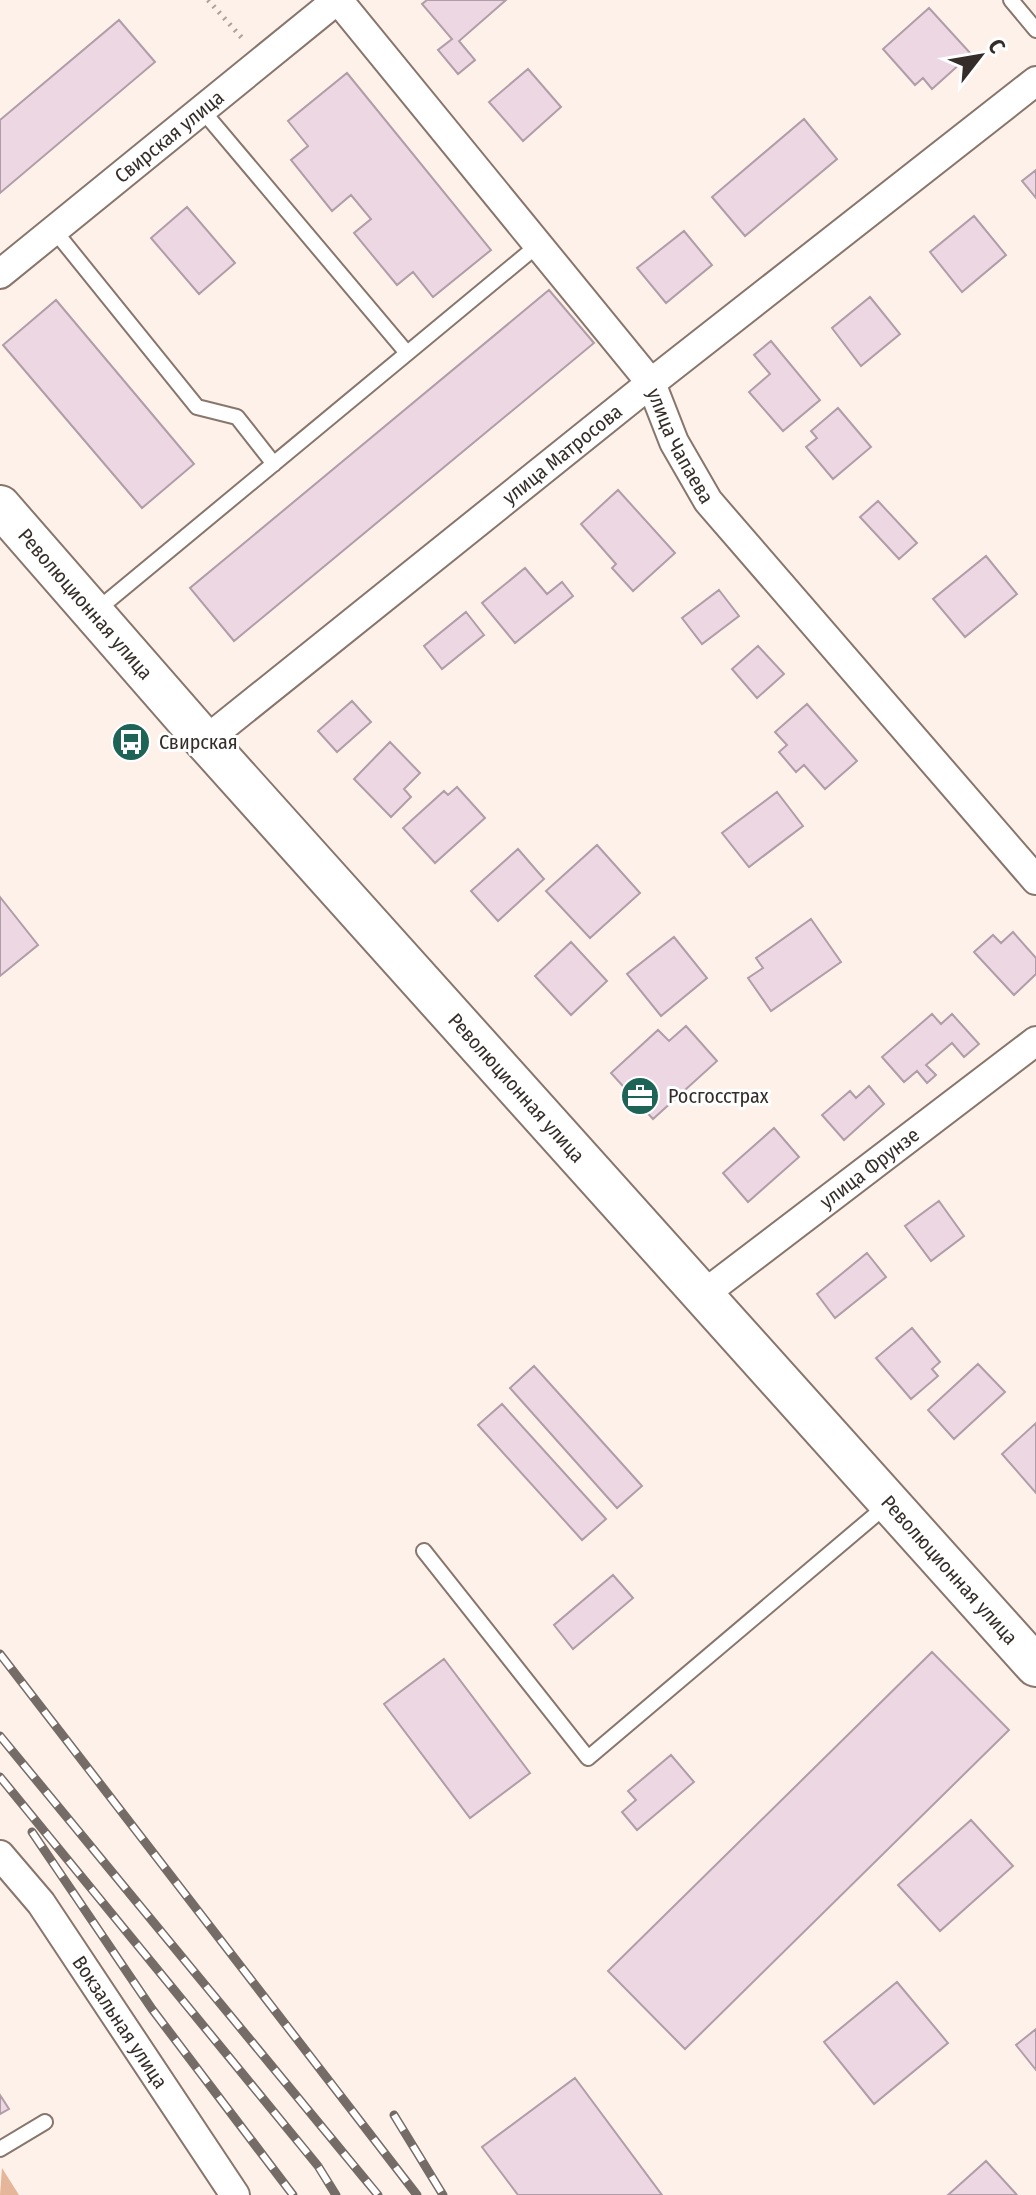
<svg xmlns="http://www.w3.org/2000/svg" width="1036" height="2195" font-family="'Fira Sans Condensed',sans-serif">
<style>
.green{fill:#e6b69a}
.building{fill:#ecd7e3;stroke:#b09da8;stroke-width:2}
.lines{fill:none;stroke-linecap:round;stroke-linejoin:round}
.service-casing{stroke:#88766c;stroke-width:18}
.minor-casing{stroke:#88766c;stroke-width:32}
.secondary-casing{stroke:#88766c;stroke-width:44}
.path{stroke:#aca29c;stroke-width:5;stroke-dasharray:2 6;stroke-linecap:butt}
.service{stroke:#fff;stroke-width:14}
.minor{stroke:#fff;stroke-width:28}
.secondary{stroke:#fff;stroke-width:40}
.rail-casing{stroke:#756c67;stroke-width:9}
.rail{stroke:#fff;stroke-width:6;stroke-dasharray:18;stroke-linecap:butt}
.labels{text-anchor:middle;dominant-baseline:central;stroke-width:6;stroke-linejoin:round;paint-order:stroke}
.street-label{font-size:20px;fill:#352d29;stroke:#fff}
.poi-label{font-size:20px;fill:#352d29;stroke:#fff;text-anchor:start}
</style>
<rect width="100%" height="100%" fill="#fdf1ea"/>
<!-- green -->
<path class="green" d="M2 2168 19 2195H0Z"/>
<!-- building -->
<path class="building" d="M427 0H506L459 41 475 60 458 74 438 50 452 39 422 4Z
M929 8 971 54 932 89 923 78 915 85 883 49Z
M119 20 155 62 0 193V120Z
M528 69 561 107 523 141 489 102Z
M347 73 491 250 433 297 413 272 397 285 354 233 371 219 351 195 332 211 291 160 308 146 288 121Z
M804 119 837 159 745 236 712 197Z
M1036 170V198L1022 181Z
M187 207 235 263 199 294 151 238Z
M974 216 1006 255 962 292 930 252Z
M684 231 712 265 666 303 637 268Z
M549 290 594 343 234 641 190 588Z
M870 297 900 334 861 366 832 328Z
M56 300 194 464 142 508 3 345Z
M771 341 820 400 783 431 749 392 770 374 754 355Z
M838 408 871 447 833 479 806 447 817 438 811 431Z
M618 490 675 553 633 591 612 568 616 564 581 524Z
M878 501 917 543 899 559 860 517Z
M986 556 1017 594 965 637 933 599Z
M525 568 547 594 562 582 573 596 515 643 482 603Z
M719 590 739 616 702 644 682 618Z
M466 612 484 635 442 669 424 646Z
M758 646 784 674 757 698 732 669Z
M352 701 371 722 337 752 318 731Z
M807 704 857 761 825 789 804 765 796 772 779 752 787 745 775 732Z
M390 742 420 773 404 789 411 797 391 817 354 779Z
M457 787 485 818 435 863 403 828 444 791 448 795Z
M777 792 803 826 749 867 722 833Z
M597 845 640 893 590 938 546 891Z
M518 849 544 879 498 921 471 891Z
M0 897 38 945 0 976Z
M811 919 841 962 771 1011 748 978 763 968 756 958Z
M1013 932 1036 958V974L1014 995 974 952 993 935 1001 943Z
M674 937 707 978 661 1016 627 974Z
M571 942 607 981 571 1015 535 976Z
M932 1014 941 1024 952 1014 979 1044 964 1057 952 1043 926 1065 936 1075 927 1083 917 1071 904 1082 882 1057Z
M686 1026 717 1061 653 1119 611 1073 658 1030 669 1041Z
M869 1086 884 1104 844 1140 822 1115 850 1091 856 1098Z
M774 1128 799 1157 748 1202 723 1173Z
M939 1201 964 1236 931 1261 905 1226Z
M867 1253 886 1277 835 1318 817 1294Z
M912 1328 940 1362 932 1369 938 1376 911 1399 876 1358Z
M978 1364 1005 1392 954 1439 928 1410Z
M534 1366 642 1486 617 1508 510 1388Z
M502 1404 606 1519 582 1540 478 1425Z
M1036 1423V1493L1002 1454Z
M613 1575 633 1598 573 1649 554 1625Z
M932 1652 1009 1730 685 2049 608 1971Z
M444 1659 530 1773 470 1818 384 1704Z
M671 1755 694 1782 637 1830 622 1812 636 1800 628 1791Z
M971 1820 1013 1866 940 1931 898 1885Z
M897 1982 948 2043 874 2104 824 2042Z
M1036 2029V2070L1016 2045Z
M575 2078 662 2195H518L482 2147Z
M0 2095 9 2109 0 2114Z
M986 2161 1017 2195H948Z"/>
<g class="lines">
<defs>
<path id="service" d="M1011 0 1036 30
M202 110 407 353
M54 230 197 407 237 417 274 464
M97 610 538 245
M424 1551 588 1758 887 1505
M0 2149 45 2122"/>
<g id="minor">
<path id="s1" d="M338 0 651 383 674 442 708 501 1036 880"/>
<path id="s2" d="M0 274 337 0"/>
<path id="s3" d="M205 741 651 383 1036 81"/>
<path id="s4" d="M704 1294 1036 1041"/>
<path id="s5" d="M0 1855 41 1903 235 2195"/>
</g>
<g id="secondary">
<path id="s6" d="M0 506 205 741 1036 1666"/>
</g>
</defs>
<!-- service casing -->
<use href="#service" class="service-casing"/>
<!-- minor casing -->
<use href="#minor" class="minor-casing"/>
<!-- secondary casing -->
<use href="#secondary" class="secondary-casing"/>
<!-- path -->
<path class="path" d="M208 0 242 38"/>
<!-- service -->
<use href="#service" class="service"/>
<!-- minor -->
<use href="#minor" class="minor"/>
<!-- secondary -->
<use href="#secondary" class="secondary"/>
<defs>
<path id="rail" d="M0 1654 417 2195
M0 1736 378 2195
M0 1777 318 2166 336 2195
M32 1832 152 2009 293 2195
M394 2115 443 2195"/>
</defs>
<!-- rail casing -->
<use href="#rail" class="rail-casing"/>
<!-- rail -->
<use href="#rail" class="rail"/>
</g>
<!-- icons -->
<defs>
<symbol id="bus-disc" viewBox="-11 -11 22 22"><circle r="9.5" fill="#1d6457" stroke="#fff"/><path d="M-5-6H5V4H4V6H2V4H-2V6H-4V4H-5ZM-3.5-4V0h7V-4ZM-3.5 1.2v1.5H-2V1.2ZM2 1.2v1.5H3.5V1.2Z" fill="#fff"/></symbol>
<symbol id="office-disc" viewBox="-11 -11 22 22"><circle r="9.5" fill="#1d6457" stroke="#fff"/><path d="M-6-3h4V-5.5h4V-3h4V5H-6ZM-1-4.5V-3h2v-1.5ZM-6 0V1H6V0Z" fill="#fff"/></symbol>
</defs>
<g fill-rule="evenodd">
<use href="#bus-disc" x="109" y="720" width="44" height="44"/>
<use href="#office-disc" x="618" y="1074" width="44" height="44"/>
</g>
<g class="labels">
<!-- street labels -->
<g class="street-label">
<text stroke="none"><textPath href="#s2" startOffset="218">Свирская улица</textPath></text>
<text stroke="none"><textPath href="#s1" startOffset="564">улица Чапаева</textPath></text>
<text stroke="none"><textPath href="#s3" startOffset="458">улица Матросова</textPath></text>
<text stroke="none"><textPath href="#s6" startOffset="130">Революционная улица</textPath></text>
<text stroke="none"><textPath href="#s6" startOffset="778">Революционная улица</textPath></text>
<text stroke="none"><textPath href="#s4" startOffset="208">улица Фрунзе</textPath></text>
<text stroke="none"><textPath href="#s6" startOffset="1426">Революционная улица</textPath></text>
<text stroke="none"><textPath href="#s5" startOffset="206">Вокзальная улица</textPath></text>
</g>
<!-- poi labels -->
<g class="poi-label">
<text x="159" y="742">Свирская</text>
<text x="668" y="1096">Росгосстрах</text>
</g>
</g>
<!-- north arrow -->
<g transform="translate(980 56) rotate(59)" stroke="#ffffff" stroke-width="6" paint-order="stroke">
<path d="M0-6L14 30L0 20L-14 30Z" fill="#352d29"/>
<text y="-12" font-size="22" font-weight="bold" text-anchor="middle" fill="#352d29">С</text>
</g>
</svg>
